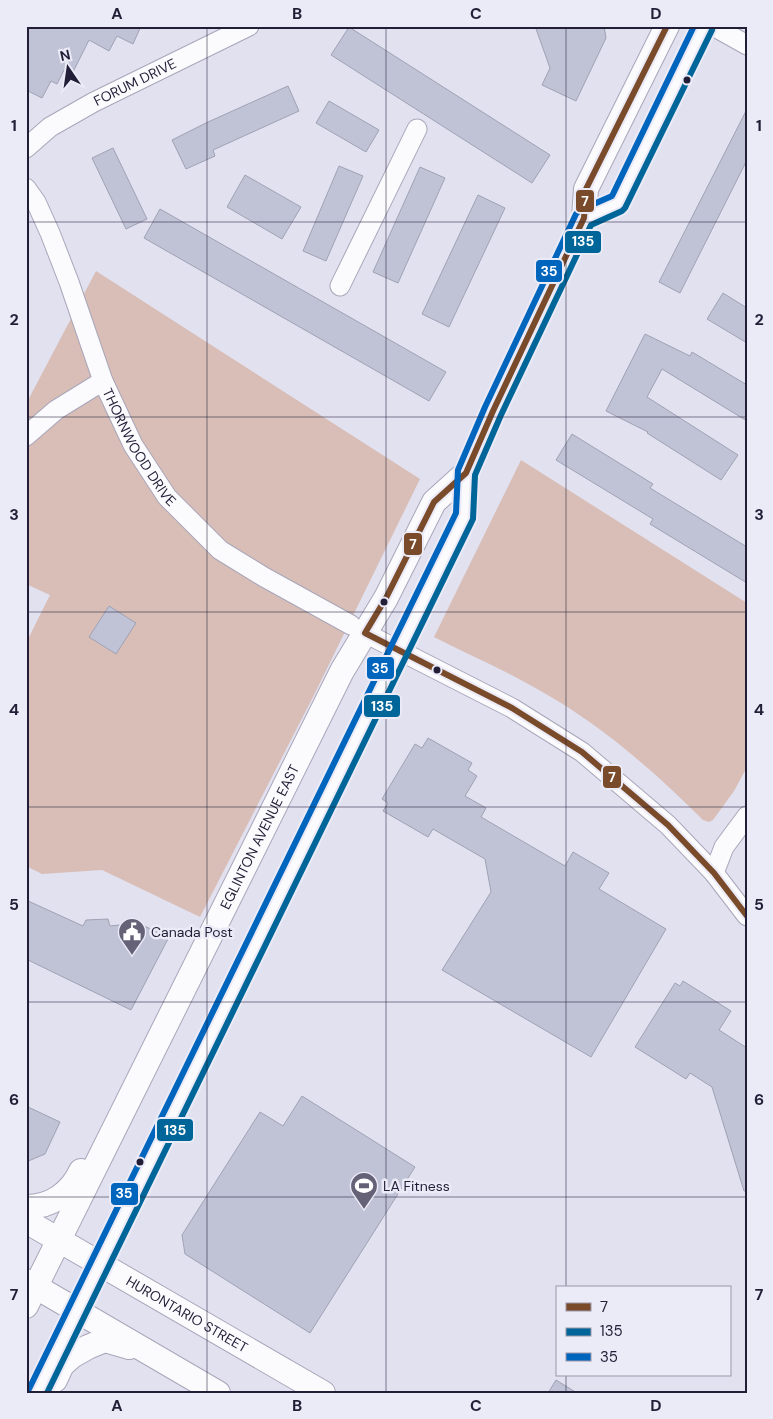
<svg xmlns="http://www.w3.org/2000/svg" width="773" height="1419" font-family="'DM Sans',sans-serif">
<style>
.green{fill:#d8beb7}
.building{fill:#c0c3d6;stroke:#9fa2b4}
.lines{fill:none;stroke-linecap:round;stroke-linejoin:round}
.minor-casing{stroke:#a9a6b9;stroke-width:21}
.major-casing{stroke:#a9a6b9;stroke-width:26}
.minor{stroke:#fbfafd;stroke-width:19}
.major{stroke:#fbfafd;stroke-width:24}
.bus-1-casing{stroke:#ebeaf7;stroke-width:10}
.bus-2-casing{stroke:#ebeaf7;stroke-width:10}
.bus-3-casing{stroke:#ebeaf7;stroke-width:10}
.bus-1{stroke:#7a4b2a;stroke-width:6}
.bus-2{stroke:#069;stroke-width:6}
.bus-3{stroke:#0065bd;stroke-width:6}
.grid{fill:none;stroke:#221e37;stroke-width:1;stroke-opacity:0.55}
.bus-dot{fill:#221e37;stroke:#ebeaf7;stroke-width:2}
.labels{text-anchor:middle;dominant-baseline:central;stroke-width:5;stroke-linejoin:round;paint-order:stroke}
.street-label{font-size:14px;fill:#221e37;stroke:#ebeaf7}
.poi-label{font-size:14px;fill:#221e37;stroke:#ebeaf7;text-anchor:start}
.line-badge{stroke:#ebeaf7;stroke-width:2}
.badge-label{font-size:14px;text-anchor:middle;font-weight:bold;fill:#fff}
.neatline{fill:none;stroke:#221e37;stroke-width:2}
.grid-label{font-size:16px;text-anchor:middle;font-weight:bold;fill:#221e37}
</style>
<rect width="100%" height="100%" fill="#e2e1f0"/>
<!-- green -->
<path class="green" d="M96 271 420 479 314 695 200 917 102 870 42 874 26 866V643L50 595 26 584V404Z
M521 460 747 603V767L734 791 713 820 709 822 703 820C654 771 600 724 539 690 505 670 469 655 434 637Z"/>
<!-- building -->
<path class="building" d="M26 26H141L133 44 117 36 109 51 89 40 72 74 64 70 57 84 51 81 42 98 26 90Z
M535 26H604L606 38 576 101 542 85 550 68Z
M349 27 550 155 532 183 331 55Z
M288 86 299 111 213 150 215 156 186 169 172 140 208 122Z
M329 101 379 130 366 152 316 123Z
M747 109V160L680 293 659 282Z
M113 148 147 219 126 229 92 158Z
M339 166 363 176 326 261 303 251Z
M420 167 445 178 398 283 373 272Z
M245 175 301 207 282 239 227 207Z
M478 195 505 208 449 327 422 314Z
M160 209 446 372 429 401 144 238Z
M723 293 747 308V343L707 319Z
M645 334 690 356 692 352 747 385V421L662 369 647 397 738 455 721 480 647 433 648 432 606 411Z
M572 434 653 484 650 488 747 547V583L650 524 653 519 556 460Z
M109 606 136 623 116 654 89 637Z
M428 738 472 763 468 770 477 776 465 796 486 808 481 817 565 866 573 852 609 873 599 889 666 929 591 1057 442 970 491 892 485 859 433 829 428 837 383 811 388 803 382 799 415 744 422 748Z
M26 900 83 926 86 920 108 919 110 926 119 925 140 935 144 926 169 937 131 1010 26 959Z
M683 981 731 1011 719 1030 747 1048V1191H744L712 1087 690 1073 686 1079 635 1047 675 983 680 986Z
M302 1096 415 1167 310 1333 185 1254 182 1235 260 1112 283 1126Z
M26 1106 60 1122 45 1154 26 1162Z
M556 1380 577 1393H548Z"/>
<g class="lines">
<defs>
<g id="minor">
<path d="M713 26 747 45"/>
<path id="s1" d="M26 148 50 127 94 102 249 26"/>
<path id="s2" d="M26 188 36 202 50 233 69 282 103 381 133 445 167 497 220 550 264 577 351 625"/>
<path d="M340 286 417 129"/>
<path d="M26 436 56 410 103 381"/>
<path d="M365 633 512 708 582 752 668 825 714 873 747 916"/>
<path d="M714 873 724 847 747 816"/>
</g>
<g id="major">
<path d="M584 218 618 203 704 26"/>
<path d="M26 1207C51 1207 71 1193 81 1171"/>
<path id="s3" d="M26 1221 323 1393"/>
<path d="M26 1281 218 1393"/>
<path id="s4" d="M26 1306 342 671 386 598 434 502 466 473 493 411 560 271 584 218 586 189 667 26"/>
<path d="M55 1380 62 1365 72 1356 88 1347 105 1340 129 1347"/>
<path d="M37 1393 465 515 466 473"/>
</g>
</defs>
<!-- minor casing -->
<use href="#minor" class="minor-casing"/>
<!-- major casing -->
<use href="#major" class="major-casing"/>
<!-- minor -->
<use href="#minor" class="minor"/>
<!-- major -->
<use href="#major" class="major"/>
<defs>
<path id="bus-1" d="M667 26 586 189 584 218 493 411 466 473 434 502 386 598 365 633 512 708 582 752 668 825 714 873 747 916"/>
<path id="bus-2" d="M47 1393 473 519 475 475 501 415 591 225 622 211 625 208 712 30"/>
<path id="bus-3" d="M29 1389 456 513 458 470 485 407 576 214 580 210 612 196 694 26"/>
</defs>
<!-- bus-1 casing -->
<use href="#bus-1" class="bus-1-casing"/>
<!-- bus-2 casing -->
<use href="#bus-2" class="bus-2-casing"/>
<!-- bus-3 casing -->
<use href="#bus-3" class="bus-3-casing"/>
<!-- bus-1 -->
<use href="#bus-1" class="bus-1"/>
<!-- bus-2 -->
<use href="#bus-2" class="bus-2"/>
<!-- bus-3 -->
<use href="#bus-3" class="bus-3"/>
</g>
<!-- grid -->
<path class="grid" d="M207 26V1393M386 26V1393M566 26V1288M26 222H747M26 417H747M26 612H747M26 807H747M26 1002H747M26 1197H747M566 1375V1393"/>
<!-- icons -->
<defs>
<symbol id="civic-pin" viewBox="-11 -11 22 30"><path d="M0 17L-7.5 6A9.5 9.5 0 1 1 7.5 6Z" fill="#656278" stroke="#ebeaf7"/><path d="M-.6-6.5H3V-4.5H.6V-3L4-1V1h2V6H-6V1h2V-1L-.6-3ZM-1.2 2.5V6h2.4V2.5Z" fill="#fff"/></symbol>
<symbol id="stadium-pin" viewBox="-11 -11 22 30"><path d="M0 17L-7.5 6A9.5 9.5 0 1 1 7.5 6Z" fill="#656278" stroke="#ebeaf7"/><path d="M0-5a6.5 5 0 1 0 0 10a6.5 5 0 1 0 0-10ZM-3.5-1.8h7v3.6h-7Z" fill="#fff"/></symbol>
</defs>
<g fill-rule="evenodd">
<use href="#civic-pin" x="116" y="916" width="32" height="43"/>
<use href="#stadium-pin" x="348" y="1170" width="32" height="43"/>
</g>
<!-- markers -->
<g class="bus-dot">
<circle cx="687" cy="80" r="4.5"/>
<circle cx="384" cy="602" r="4.5"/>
<circle cx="437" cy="670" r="4.5"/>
<circle cx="140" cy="1162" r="4.5"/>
</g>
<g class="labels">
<!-- street labels -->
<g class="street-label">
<text stroke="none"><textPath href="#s1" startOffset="128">FORUM DRIVE</textPath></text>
<text stroke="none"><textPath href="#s2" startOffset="284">THORNWOOD DRIVE</textPath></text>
<text stroke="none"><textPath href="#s4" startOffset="524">EGLINTON AVENUE EAST</textPath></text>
<text stroke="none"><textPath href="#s3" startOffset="186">HURONTARIO STREET</textPath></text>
</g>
<!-- poi labels -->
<g class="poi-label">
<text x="151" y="932">Canada Post</text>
<text x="383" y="1186">LA Fitness</text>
</g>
</g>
<g class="line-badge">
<rect x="575" y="189" width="20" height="24" rx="5" fill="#7a4b2a"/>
<rect x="564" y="230" width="38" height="24" rx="5" fill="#069"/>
<rect x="535" y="259" width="28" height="24" rx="5" fill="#0065bd"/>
<rect x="403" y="532" width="20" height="24" rx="5" fill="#7a4b2a"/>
<rect x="366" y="656" width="29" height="24" rx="5" fill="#0065bd"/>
<rect x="363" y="694" width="38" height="24" rx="5" fill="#069"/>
<rect x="602" y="765" width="20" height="24" rx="5" fill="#7a4b2a"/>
<rect x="156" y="1118" width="38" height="24" rx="5" fill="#069"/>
<rect x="110" y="1182" width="29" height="24" rx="5" fill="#0065bd"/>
</g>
<g class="badge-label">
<text x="585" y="206">7</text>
<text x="583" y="246">135</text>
<text x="549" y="276">35</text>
<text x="413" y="549">7</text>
<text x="380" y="673">35</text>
<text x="382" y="711">135</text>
<text x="612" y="782">7</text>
<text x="175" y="1135">135</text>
<text x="124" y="1198">35</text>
</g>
<!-- border -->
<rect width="773" height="1419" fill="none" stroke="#ebeaf7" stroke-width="55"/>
<!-- legend -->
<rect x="556" y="1286" width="175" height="90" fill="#ebeaf7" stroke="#9b98aa"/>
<rect x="566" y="1303" width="25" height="8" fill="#7a4b2a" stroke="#9b98aa"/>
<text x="600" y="1312" font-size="15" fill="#221e37">7</text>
<rect x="566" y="1328" width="25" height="8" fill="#006699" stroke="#9b98aa"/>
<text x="600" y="1336" font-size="15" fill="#221e37">135</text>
<rect x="566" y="1353" width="25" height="8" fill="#0065bd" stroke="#9b98aa"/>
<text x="600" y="1362" font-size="15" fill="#221e37">35</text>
<!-- north arrow -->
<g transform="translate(68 68) rotate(347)" stroke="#ebeaf7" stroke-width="4" paint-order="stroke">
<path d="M0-4L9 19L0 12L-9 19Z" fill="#221e37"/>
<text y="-8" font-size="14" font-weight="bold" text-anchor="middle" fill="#221e37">N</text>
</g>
<rect x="28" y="28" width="718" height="1364" class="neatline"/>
<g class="grid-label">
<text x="117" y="19">A</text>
<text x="297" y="19">B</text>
<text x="476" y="19">C</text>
<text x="656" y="19">D</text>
<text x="14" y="131">1</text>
<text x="759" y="131">1</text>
<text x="14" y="325">2</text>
<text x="759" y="325">2</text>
<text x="14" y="520">3</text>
<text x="759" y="520">3</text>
<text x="14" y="715">4</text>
<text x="759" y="715">4</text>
<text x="14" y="910">5</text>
<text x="759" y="910">5</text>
<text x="14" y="1105">6</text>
<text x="759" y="1105">6</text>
<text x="14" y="1300">7</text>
<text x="759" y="1300">7</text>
<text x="117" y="1411">A</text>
<text x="297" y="1411">B</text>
<text x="476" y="1411">C</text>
<text x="656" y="1411">D</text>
</g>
</svg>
